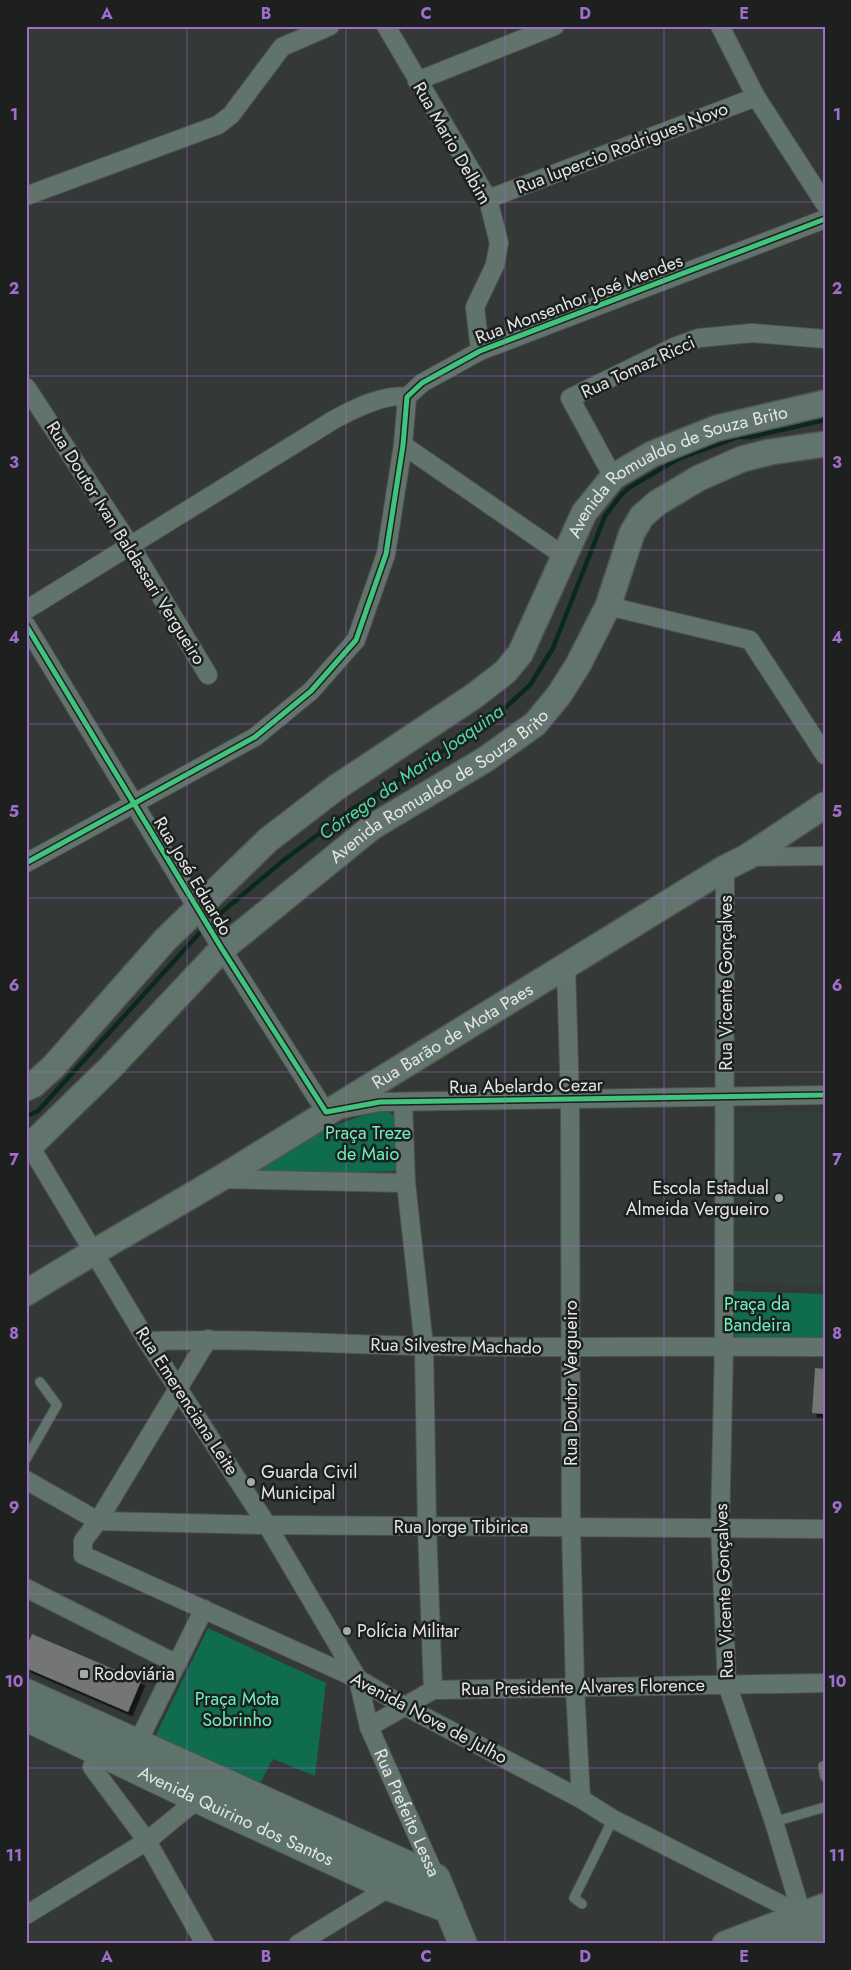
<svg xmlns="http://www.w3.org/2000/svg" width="851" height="1970" font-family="Jost,sans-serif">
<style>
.built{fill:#334039}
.green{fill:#106c4e}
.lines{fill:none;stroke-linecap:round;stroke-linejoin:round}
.stream{stroke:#0a291d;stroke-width:4.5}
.building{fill:#737675;filter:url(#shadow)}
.lane-casing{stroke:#515352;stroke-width:11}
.street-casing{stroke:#515352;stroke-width:20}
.secondary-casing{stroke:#515352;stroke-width:28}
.primary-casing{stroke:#515352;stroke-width:30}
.lane{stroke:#61746c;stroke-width:9}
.street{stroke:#61746c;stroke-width:18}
.secondary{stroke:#61756d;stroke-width:25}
.primary{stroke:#5e746a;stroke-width:28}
.cycleway-casing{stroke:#1d201e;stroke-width:8}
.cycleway{stroke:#40c37c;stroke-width:5}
.grid{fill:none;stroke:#9f6dcc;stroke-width:1;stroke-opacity:0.55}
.poi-dot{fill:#a5a9a7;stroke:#1d201e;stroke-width:2}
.labels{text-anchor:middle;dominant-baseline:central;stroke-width:5;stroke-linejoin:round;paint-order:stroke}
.street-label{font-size:18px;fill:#e2e6e4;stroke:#1d201e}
.park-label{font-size:18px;fill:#6cf3bd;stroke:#1d201e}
.poi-label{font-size:18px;fill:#e2e6e4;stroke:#1d201e;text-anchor:start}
.water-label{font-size:19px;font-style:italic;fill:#4fdaa5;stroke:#1d201e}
.neatline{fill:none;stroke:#9f6dcc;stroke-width:2}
.grid-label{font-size:16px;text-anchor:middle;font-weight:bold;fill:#9f6dcc}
</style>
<defs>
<filter id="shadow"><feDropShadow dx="4.5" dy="4.5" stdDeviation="0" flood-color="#0009"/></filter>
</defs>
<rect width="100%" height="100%" fill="#343836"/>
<!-- built -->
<path class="built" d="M733 1111 825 1113V1286L734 1282Z"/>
<!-- green -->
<path class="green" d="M375 1111 389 1112 396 1117V1171L260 1175 259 1165 331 1127Z
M733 1291 825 1294V1340L735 1338Z
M208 1628 326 1683 315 1776 273 1759 256 1791 153 1741Z"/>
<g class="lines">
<!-- stream -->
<path class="stream" d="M210 922 284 860 348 812 494 718 530 685 553 648 605 516 621 495 630 487 678 459 738 437H751L825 420
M26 1116 38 1111 205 927"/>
</g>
<!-- building -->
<path class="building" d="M815 1368 825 1369V1414L812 1413Z
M32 1634 141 1681 128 1712 26 1668V1648Z"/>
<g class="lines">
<defs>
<path id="lane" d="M26 1459 57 1405 40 1382
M825 1766H823L825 1777
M774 1822 825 1807
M582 1904 574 1898 613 1819"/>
<g id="street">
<path d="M386 26 488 199 499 243 495 265 475 307 480 351"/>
<path d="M720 26 756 97 825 204"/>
<path d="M417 81 555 26"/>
<path d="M26 196 218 125 231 115 282 47 330 26"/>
<path d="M488 199 756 97"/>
<path d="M26 387 130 545 208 675"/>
<path d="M403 445 564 556"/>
<path d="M613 477 570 398 674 347 699 338 752 333 825 339"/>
<path d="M608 606 750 640 825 755"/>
<path d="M26 610 335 419C354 409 385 393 407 397"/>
<path d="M26 625 222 949 326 1112 380 1102 825 1095"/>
<path d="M747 857 825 856"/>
<path d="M26 863 255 737 311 691 356 640 386 554 403 445 407 397 422 383 480 351 825 219"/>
<path d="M725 868 724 1346 720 1528 727 1684 774 1822 802 1915"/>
<path d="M566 967 570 1099 571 1527 575 1688 581 1799"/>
<path d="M403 1102 406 1183 424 1346 427 1527 433 1690"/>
<path id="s1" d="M30 1146 147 1341 267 1525 358 1679 369 1727 436 1878"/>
<path d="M219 1179 406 1183"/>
<path d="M208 1339 98 1521 83 1541V1555L358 1679 406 1707 581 1799 613 1819 802 1915"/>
<path d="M147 1341C241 1338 334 1344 427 1346 560 1348 692 1346 825 1347"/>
<path d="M26 1480 98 1521 267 1525 825 1529"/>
<path d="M26 1588 177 1664"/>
<path d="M369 1727 433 1690 825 1683"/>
<path d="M104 1743 92 1767 147 1841 205 1944"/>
<path d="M133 1752 204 1609"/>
<path d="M26 1915 147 1841 198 1799 202 1790"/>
<path d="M298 1944 390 1887"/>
</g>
<g id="secondary">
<path id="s2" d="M26 1088 33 1085 53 1067 165 940 268 840 337 787 474 696 505 672 520 654 584 513 613 477 652 454 717 428 825 403"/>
<path id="s3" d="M26 1146H30L110 1068 222 949 372 827 486 759 535 724 559 695 578 665 608 606 632 533 642 516 657 503 699 478 742 459 770 452 825 444"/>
<path id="s4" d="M26 1293C90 1253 156 1217 221 1178 389 1075 557 972 725 868L747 857 825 805"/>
<path d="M725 1944 825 1906"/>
<path d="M781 1944 825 1926"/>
</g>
<g id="primary">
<path d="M26 1693 436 1878 463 1944"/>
<path id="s5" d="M26 1717 198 1799 390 1887 449 1909"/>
</g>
</defs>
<!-- lane casing -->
<use href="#lane" class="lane-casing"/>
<!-- street casing -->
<use href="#street" class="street-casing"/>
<!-- secondary casing -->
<use href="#secondary" class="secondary-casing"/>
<!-- primary casing -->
<use href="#primary" class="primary-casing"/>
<!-- lane -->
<use href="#lane" class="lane"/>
<!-- street -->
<use href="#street" class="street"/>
<!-- secondary -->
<use href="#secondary" class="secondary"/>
<!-- primary -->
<use href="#primary" class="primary"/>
<defs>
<path id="cycleway" d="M26 625 222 949 326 1112 380 1102 825 1095
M26 863 255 737 311 691 356 640 386 554 403 445 407 397 422 383 480 351 825 219"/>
</defs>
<!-- cycleway casing -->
<use href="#cycleway" class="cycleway-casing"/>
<!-- cycleway -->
<use href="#cycleway" class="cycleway"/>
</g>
<!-- grid -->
<path class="grid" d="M187 26V1944M346 26V1944M505 26V1944M664 26V1944M26 202H825M26 376H825M26 550H825M26 724H825M26 898H825M26 1072H825M26 1246H825M26 1420H825M26 1594H825M26 1768H825"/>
<!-- markers -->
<g class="poi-dot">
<circle cx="779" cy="1198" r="5"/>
<circle cx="251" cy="1482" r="5"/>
<circle cx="347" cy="1631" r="5"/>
<rect x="79" y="1669" width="10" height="10" rx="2.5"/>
</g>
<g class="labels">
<!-- street labels -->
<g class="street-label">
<text transform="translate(452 143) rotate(60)">Rua Mario Delbim</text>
<text transform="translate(622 148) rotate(-21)">Rua lupercio Rodrigues Novo</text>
<text transform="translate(579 299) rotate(-21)">Rua Monsenhor José Mendes</text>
<text transform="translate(638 367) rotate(-25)">Rua Tomaz Ricci</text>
<text stroke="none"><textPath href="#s2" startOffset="920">Avenida Romualdo de Souza Brito</textPath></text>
<text transform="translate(126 543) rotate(58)">Rua Doutor Ivan Baldassari Vergueiro</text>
<text stroke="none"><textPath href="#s3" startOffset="551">Avenida Romualdo de Souza Brito</textPath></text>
<text transform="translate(193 876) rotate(59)">Rua José Eduardo</text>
<text transform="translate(726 983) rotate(-90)">Rua Vicente Gonçalves</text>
<text stroke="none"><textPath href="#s4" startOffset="498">Rua Barão de Mota Paes</textPath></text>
<text transform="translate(526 1086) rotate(-1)">Rua Abelardo Cezar</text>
<text transform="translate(456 1346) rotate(1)">Rua Silvestre Machado</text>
<text transform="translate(571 1383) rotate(-90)">Rua Doutor Vergueiro</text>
<text transform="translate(187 1401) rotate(57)">Rua Emerenciana Leite</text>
<text x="461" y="1527">Rua Jorge Tibirica</text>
<text transform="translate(724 1591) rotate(-92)">Rua Vicente Gonçalves</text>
<text transform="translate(583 1687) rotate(-1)">Rua Presidente Alvares Florence</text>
<text transform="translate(429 1718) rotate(28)">Avenida Nove de Julho</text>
<text stroke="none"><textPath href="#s1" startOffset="769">Rua Prefeito Lessa</textPath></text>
<text stroke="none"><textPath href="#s5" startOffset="232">Avenida Quirino dos Santos</textPath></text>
</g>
<!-- park labels -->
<g class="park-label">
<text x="368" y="1133">Praça Treze<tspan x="368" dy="21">de Maio</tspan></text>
<text x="757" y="1304">Praça da<tspan x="757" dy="21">Bandeira</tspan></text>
<text x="237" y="1699">Praça Mota<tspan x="237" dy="21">Sobrinho</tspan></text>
</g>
<!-- poi labels -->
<g class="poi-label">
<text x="769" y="1188" text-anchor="end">Escola Estadual<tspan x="769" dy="21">Almeida Vergueiro</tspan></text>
<text x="261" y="1472">Guarda Civil<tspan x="261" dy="21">Municipal</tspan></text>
<text x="357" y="1631">Polícia Militar</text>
<text x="94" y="1674">Rodoviária</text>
</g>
<!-- water labels -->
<g class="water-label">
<text transform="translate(411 772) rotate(-35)">Córrego da Maria Joaquina</text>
</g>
</g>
<!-- border -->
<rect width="851" height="1970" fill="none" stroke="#1d201e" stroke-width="55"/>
<rect x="28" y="28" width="796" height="1914" class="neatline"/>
<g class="grid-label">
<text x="107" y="19">A</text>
<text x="266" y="19">B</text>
<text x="426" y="19">C</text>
<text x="585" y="19">D</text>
<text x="744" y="19">E</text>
<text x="14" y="120">1</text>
<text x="837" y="120">1</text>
<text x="14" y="294">2</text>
<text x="837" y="294">2</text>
<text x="14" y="468">3</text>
<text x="837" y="468">3</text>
<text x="14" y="643">4</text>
<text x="837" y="643">4</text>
<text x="14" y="817">5</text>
<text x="837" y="817">5</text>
<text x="14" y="991">6</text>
<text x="837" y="991">6</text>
<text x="14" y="1165">7</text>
<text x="837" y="1165">7</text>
<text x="14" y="1339">8</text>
<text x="837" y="1339">8</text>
<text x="14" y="1513">9</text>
<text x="837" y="1513">9</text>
<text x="14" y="1687">10</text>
<text x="837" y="1687">10</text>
<text x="14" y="1861">11</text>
<text x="837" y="1861">11</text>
<text x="107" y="1962">A</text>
<text x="266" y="1962">B</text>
<text x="426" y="1962">C</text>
<text x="585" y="1962">D</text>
<text x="744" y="1962">E</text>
</g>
</svg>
